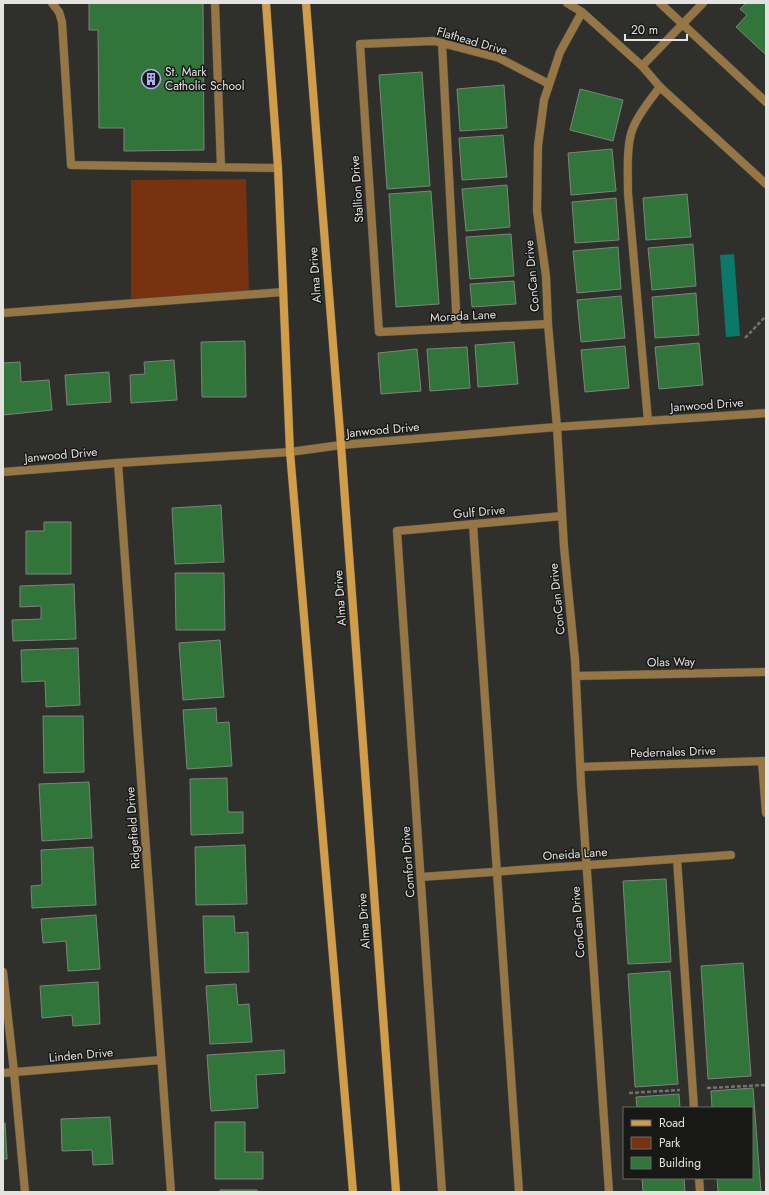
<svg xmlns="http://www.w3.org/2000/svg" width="769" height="1195" font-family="Jost,sans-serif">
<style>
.green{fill:#783210}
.water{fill:#0a796a}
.building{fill:#32753b;stroke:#7e827e}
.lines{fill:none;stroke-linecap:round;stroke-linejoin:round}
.service-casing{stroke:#4c4d49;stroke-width:9}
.minor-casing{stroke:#4c4d49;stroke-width:9}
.tertiary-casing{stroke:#4c4d49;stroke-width:9}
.secondary-casing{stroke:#4c4d49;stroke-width:9}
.path{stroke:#71726f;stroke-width:2.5;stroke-dasharray:4 2;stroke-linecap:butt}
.service{stroke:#967644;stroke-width:8}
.minor{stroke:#967644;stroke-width:8}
.tertiary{stroke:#967644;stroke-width:8}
.secondary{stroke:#d19d49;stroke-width:8}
.labels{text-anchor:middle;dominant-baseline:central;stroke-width:3;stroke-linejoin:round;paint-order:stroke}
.street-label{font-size:12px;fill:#e3e4e1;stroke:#181816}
.poi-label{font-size:12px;fill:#e3e4e1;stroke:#181816;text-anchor:start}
</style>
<rect width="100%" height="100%" fill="#2f302c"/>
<!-- green -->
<path class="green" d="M246 179 249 294 131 301V180Z"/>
<!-- water -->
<path class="water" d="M734 254 740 336 726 337 720 255Z"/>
<!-- building -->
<path class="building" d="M89 3H203L204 150 124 151V128H99L98 30H89Z
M746 3H766V55L736 27 747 15 740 9Z
M422 72 430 186 387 189 379 75Z
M504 85 507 128 460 131 457 89Z
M580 89 623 100 613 141 570 130Z
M503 135 507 177 462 180 459 138Z
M612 149 616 191 571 195 568 153Z
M507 185 510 227 466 231 462 189Z
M431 191 439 304 396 307 389 194Z
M687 194 691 237 646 240 643 198Z
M616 198 619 240 575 243 572 202Z
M511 234 514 276 470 279 466 237Z
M693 244 696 286 652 290 648 248Z
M618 247 621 289 577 293 573 251Z
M514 281 516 304 472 307 470 284Z
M696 293 699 335 655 338 652 297Z
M621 296 625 338 581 342 577 300Z
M245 341 246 397H202L201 342Z
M514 342 518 384 478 387 475 345Z
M699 343 703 385 659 389 655 347Z
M625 346 629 388 585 392 581 350Z
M467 347 470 388 430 391 427 349Z
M417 349 421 391 381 394 378 353Z
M174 360 177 400 131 403 130 375 145 374 144 362Z
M20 362 21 382 49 380 52 410 3 415V363Z
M109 372 111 402 67 405 65 375Z
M221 505 224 562 175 564 172 508Z
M44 522H71V574H26V531H44Z
M175 573H224L225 630H176Z
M74 584 76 639 13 641 12 620 41 619V606L20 607V586Z
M220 640 224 697 183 700 179 643Z
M78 648 80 705 46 707 45 681 22 682 21 650Z
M216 708 217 723 229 722 232 766 187 769 183 710Z
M43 716H83L84 772 44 773Z
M227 778 228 812H243V833L191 835 190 779Z
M89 782 92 838 42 841 39 784Z
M245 845 247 904 196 905 195 847Z
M93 847 96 905 32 908 31 886 42 885 41 850Z
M666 879 671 962 628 964 623 881Z
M96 915 100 969 68 971 66 941 43 943 41 919Z
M203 916H234L235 933 248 932 249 972 205 973Z
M743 963 751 1076 708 1079 701 966Z
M670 971 678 1084 635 1087 628 974Z
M98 982 100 1024 73 1026 72 1015 42 1018 40 986Z
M236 984 238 1005 249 1004 252 1042 210 1044 206 986Z
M284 1050 285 1073 256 1075 258 1108 211 1111 207 1055Z
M753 1088 761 1192H718L717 1178H752V1108H712L711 1091Z
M679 1094 680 1108H637L636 1097Z
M110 1117 113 1164 93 1165 92 1150 62 1151 61 1119Z
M215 1122H245V1152H263V1179H215Z
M3 1123H5L7 1159H3Z
M642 1178H684L685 1192H643Z
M220 1190H257V1192H220Z"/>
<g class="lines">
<defs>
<path id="service" d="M52 3 59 12 62 22 71 165 278 168
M215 3 221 167
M660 3 766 102
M442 43 457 328
M642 66 703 3
M3 313 283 292
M648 421 628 193C628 175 626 144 633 128 639 113 650 100 660 87
M473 525 519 1192
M677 859 694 1108
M3 972 14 1072 25 1192
M699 1178 700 1192"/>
<path id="minor" d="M567 3 582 12 642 66 660 87 766 184
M582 12 560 52 544 100 538 146 537 211 546 276 548 324 557 427 564 547 575 660 581 784 609 1192
M548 324 379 332 360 44 434 41 499 58 549 84
M341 445 557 427 766 413
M118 463 171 1192
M576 676 766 672
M762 761 766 813
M580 767 766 761
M421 877 731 855
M3 1073 161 1060
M442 1192 397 531 562 516"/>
<path id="tertiary" d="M3 472 118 463 290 452 341 445"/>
<path id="secondary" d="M266 3 278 168 290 452 353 1192
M306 3 341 445 396 1192"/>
</defs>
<!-- service casing -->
<use href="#service" class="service-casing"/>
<!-- minor casing -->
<use href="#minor" class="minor-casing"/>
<!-- tertiary casing -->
<use href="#tertiary" class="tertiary-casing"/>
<!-- secondary casing -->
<use href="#secondary" class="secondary-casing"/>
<!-- path -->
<path class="path" d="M745 338 766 316
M707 1088 766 1085
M629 1093 680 1090"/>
<!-- service -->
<use href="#service" class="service"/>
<!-- minor -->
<use href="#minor" class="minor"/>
<!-- tertiary -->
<use href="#tertiary" class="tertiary"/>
<!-- secondary -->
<use href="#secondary" class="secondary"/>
</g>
<!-- icons -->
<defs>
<symbol id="building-ring" viewBox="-11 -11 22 22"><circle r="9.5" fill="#181816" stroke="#aeaefa" stroke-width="1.5"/><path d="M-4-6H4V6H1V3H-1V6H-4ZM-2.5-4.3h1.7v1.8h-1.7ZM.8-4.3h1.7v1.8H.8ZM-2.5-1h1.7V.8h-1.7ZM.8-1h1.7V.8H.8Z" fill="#aeaefa"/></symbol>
</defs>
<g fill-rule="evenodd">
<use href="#building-ring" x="140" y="68" width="22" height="22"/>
</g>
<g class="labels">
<!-- street labels -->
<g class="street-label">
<text transform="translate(472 41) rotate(16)">Flathead Drive</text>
<text transform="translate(357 189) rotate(-94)">Stallion Drive</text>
<text transform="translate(315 275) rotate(-94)">Alma Drive</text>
<text transform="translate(532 276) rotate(-95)">ConCan Drive</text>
<text transform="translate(463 316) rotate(-3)">Morada Lane</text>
<text transform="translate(707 405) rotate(-4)">Janwood Drive</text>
<text transform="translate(383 430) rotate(-5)">Janwood Drive</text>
<text transform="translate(61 455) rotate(-5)">Janwood Drive</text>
<text transform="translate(479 512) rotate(-5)">Gulf Drive</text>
<text transform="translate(340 598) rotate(-94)">Alma Drive</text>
<text transform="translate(557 599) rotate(-96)">ConCan Drive</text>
<text transform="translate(671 662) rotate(-1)">Olas Way</text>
<text transform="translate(673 752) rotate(-2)">Pedernales Drive</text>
<text transform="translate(133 828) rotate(-94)">Ridgefield Drive</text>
<text transform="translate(575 854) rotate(-4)">Oneida Lane</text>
<text transform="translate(408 862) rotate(-94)">Comfort Drive</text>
<text transform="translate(364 921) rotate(-94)">Alma Drive</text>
<text transform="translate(578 922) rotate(-94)">ConCan Drive</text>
<text transform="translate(81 1055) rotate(-5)">Linden Drive</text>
</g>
<!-- poi labels -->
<g class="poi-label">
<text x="165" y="72">St. Mark<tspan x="165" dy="14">Catholic School</tspan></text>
</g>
</g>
<!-- border -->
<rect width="769" height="1195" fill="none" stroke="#e3e4e1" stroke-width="8"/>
<!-- legend -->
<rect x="623" y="1107" width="130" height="72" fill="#181816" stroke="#696a67"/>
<rect x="631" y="1120" width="20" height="6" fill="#d19d49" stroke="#696a67"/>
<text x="659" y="1127" font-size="12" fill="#e3e4e1">Road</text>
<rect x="631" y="1137" width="20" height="12" fill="#783210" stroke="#696a67"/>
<text x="659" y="1147" font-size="12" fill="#e3e4e1">Park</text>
<rect x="631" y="1157" width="20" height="12" fill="#32753b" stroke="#696a67"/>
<text x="659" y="1167" font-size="12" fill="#e3e4e1">Building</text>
<!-- scale -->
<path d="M625 34v6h62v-6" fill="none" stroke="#e3e4e1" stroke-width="2"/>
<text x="631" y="34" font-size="12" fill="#e3e4e1" stroke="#181816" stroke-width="3" paint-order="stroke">20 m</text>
</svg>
